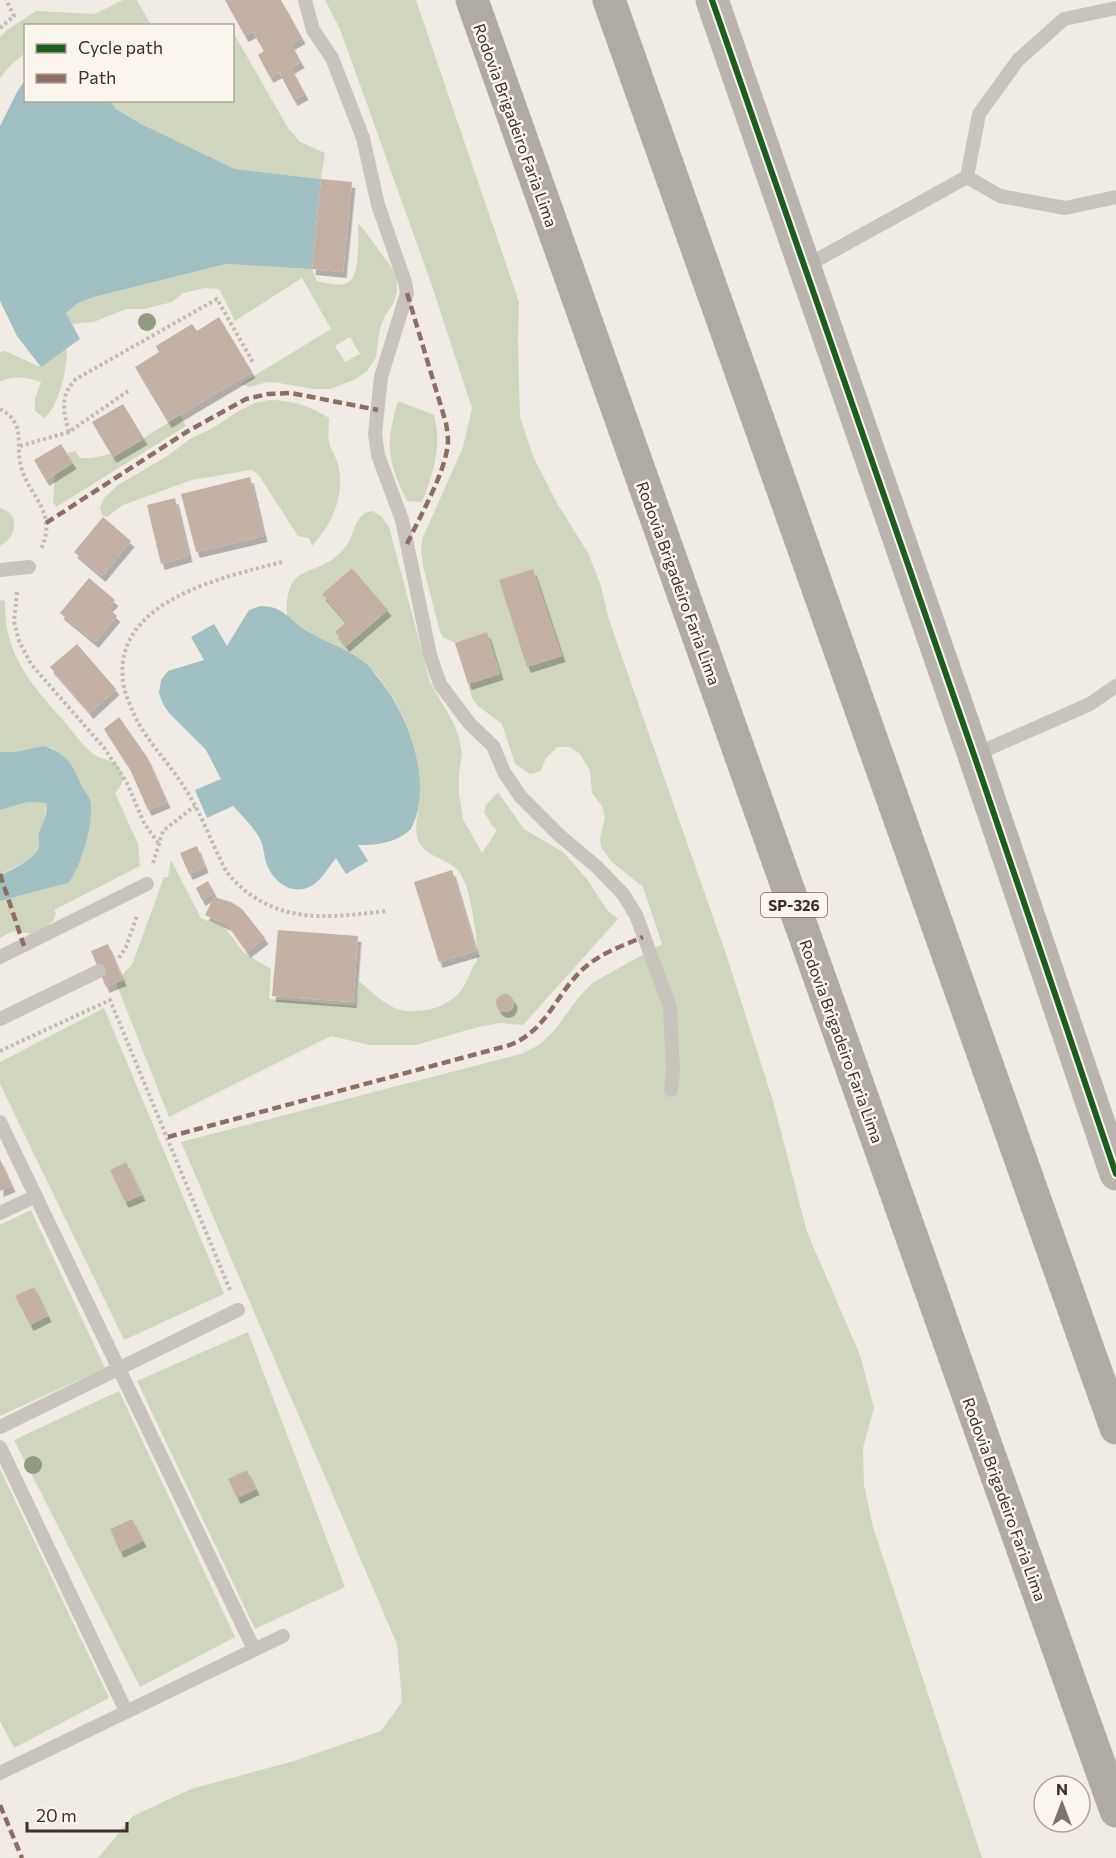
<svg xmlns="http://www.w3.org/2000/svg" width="1116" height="1858" font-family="Commissioner,sans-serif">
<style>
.green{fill:#d0d6be;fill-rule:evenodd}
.water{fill:#a0c0c2}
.building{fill:#c4b1a5;filter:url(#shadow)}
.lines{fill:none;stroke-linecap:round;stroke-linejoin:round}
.path{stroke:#c2bcb5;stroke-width:4;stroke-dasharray:3 3;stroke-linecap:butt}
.lane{stroke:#c9c3bd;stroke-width:14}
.secondary{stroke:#bab4ae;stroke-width:33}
.highway{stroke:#afaaa3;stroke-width:33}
.quiet{stroke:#8d6e63;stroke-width:4.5;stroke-dasharray:9 4.5;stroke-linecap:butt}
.cycleway-casing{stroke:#fbf6ed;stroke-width:10}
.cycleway{stroke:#1b5e20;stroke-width:6}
.tree{fill:#929b7f}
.labels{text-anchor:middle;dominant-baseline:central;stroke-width:5;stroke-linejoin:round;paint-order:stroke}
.shield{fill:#fbf6ed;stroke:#756c64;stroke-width:1.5}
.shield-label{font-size:15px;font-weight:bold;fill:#3b312a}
.street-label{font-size:16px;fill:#3b312a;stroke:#fbf6ed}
</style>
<defs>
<filter id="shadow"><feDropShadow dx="3.5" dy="6" stdDeviation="0" flood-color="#0004"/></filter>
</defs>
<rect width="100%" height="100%" fill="#f0ebe4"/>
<!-- green -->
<path class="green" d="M123 0H137L151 25 26 26 25 53 11 65 0 78V37L7 30 36 11 95 14Z
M325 0H416L519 302 518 343 520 417 533 456 557 503 588 553 600 583 609 620 726 954 773 1101 807 1232 860 1355 874 1408 863 1448 864 1485 873 1527 982 1858H98L133 1816 191 1789 294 1761 381 1731 402 1702 397 1644 181 1142 521 1054 539 1045 555 1030 574 1003 592 983 662 944 643 887 612 862 601 847 600 838 605 817 602 806 592 793 590 771 580 754 570 747H557L546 758 541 771 530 774 515 764 502 724 478 706 472 698 468 684 500 673 487 633 455 643 443 637 440 632 423 566 421 549 423 537 463 447 472 408 431 283 340 29Z
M233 32 288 128 300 142 325 153 321 179 235 169 141 124 116 109 110 101 232 100Z
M358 224 362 227 392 268 397 278V292L393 304 385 316 380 328 376 357 367 371 356 379 331 389H314L279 383 267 382 250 387 241 384 331 329 302 278 235 321 219 289 205 288 183 293 172 302 144 309H126L94 322 72 324 66 313 78 303 94 297 226 264 312 269 317 281C326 283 342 288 350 281 360 273 358 236 358 224ZM350 337 360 354 345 362 335 346Z
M67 348C68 366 59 407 44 418L35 411V398L41 382C27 377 13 375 0 382V352L5 351 40 367Z
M269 400C292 400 310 406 329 418 329 427 327 438 330 446 333 453 338 461 339 468 344 499 332 524 312 546L309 538 298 536 258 474 251 470 192 480 123 505 107 517 102 515 100 508 104 498 118 485 169 455 191 438 213 428 240 410 255 403Z
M398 401 434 415C442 446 434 472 422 502L407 501C387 460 385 445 398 401Z
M180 415 186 426 56 507 53 501 55 475 73 463 67 453 75 451 80 458H92L111 454 114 457Z
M0 508C21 514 17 537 0 546Z
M372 511 381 516 389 527 430 682 454 724 459 738 462 753 459 774V794L463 819 482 853 497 830 491 824 484 812 486 805 498 792 524 829 563 852 587 879 607 910 618 919 523 1025 501 1023 478 1027 416 1045H370L331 1036 169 1117 116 983 123 980 121 976 132 965 164 877H168L171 860 201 918 226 929 244 953 271 969 269 999 356 1006 359 981C370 990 381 1002 395 1008 414 1016 444 1009 458 994 466 986 468 976 473 967 477 960 476 966 477 959 480 948 470 894 465 883 455 855 429 862 419 842 413 831 418 814 419 802 422 764 410 722 388 690 382 681 373 670 365 663 356 655 343 651 333 645 316 637 301 628 287 616 285 559 314 581 343 550 356 537 352 514 372 511ZM352 568 388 610 346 646 335 632 346 622 322 594ZM507 994 513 999 514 1007 510 1011 504 1012 497 1007 496 1002 501 995Z
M0 600 5 601C3 653 32 686 65 722 73 732 82 745 92 753 101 761 114 758 120 769 126 778 122 786 115 793L138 844 140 866 54 910 56 913 54 920 40 932 33 934 13 931 0 938V901L68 883 91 811 87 794 81 786 76 772 53 748 43 746 15 752H0Z
M28 802 46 803 45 820 39 832 38 848 33 857 0 875V810Z
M104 1008 224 1294 124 1340 0 1084V1062ZM126 1162 142 1195 125 1202 110 1170Z
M31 1210 105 1368 0 1416V1225ZM34 1288 48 1316 30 1325 16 1297Z
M248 1332 345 1587 255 1629 137 1381ZM247 1470 256 1489 238 1497 229 1479Z
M119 1391 235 1637 140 1687 14 1440ZM132 1519 142 1541 120 1551 110 1529Z
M0 1469 109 1698 14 1748 0 1721Z"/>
<!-- water -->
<path class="water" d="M25 80 26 100 110 101 116 109 141 124 235 169 321 179 312 269 226 264 94 297 78 303 66 313 80 339 41 367 17 336 0 301V126L17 92Z
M260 606C284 606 289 620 307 631 325 642 348 649 364 662 370 666 374 673 379 679 409 715 434 784 411 829 396 843 378 845 358 845L368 861 346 874 336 858C330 865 325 874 319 880 300 899 276 887 267 865 264 857 264 847 260 839 255 828 241 815 233 806L207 818 195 790 221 779 206 750 169 713 163 704 159 693 161 680 168 671 204 660 191 637 214 624 227 646 249 610Z
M43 746C58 749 71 761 77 775 79 779 80 784 83 788 86 793 90 797 91 804 93 825 81 867 68 883L0 901V875C9 872 35 858 38 849 40 843 37 836 40 830 44 821 48 814 46 803L28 802 0 810V752H15Z"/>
<!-- building -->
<path class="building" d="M225 0H281L302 38 291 44 301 62 291 68 305 94 294 100 279 72 270 77 258 55 264 51 253 32 245 36Z
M321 179 352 182 343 272 312 269Z
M219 317 252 372 168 422 135 367 159 352 156 346 192 324 197 331Z
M123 404 144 439 113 457 92 422Z
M61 444 73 463 46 480 34 460Z
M250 477 264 536 196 552 181 494Z
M175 498 189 556 161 564 147 505Z
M103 517 131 541 102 576 74 552Z
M352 568 388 610 346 646 335 632 346 622 322 594Z
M533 569 562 656 527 667 499 580Z
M89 578 115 600 108 608 117 616 95 642 60 613Z
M487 632 500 674 468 684 455 643Z
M77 644 116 689 90 713 50 667Z
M119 717 147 757 167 802 148 810 130 769 104 729Z
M197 846 205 867 189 874 180 853Z
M452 870 476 951 439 962 414 882Z
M208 881 214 893 202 900 196 888Z
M214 897 231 902 242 909 265 938 247 952 228 925 205 915Z
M278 930 358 936 353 1002 272 996Z
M108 944 123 980 106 987 91 951Z
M496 1003a9 9 0 1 1 18 0a9 9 0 1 1-18 0Z
M0 1159 12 1186 0 1191Z
M126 1162 142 1195 125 1202 110 1170Z
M34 1287 48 1316 30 1325 15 1296Z
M247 1470 256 1489 237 1498 228 1479Z
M132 1519 143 1541 120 1552 110 1529Z"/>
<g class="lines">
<!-- path -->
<path class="path" d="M0 28 14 16 6 0
M0 409C27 423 15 444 21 467 30 498 58 512 41 549
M69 432C63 411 60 395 76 379L217 299 254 364
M20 446 69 432 128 391
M282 562C224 577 113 600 123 681 124 691 129 703 133 712 145 740 168 761 184 787 201 812 211 842 225 869 232 880 243 890 254 897 296 924 339 916 387 911
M17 592 14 622 19 641 31 664 105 749 127 783 144 823 159 844
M153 863 163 831 195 806
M119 958 126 947 137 916
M0 1051 110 1000 230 1290"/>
<!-- lane -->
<path class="lane" d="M305 0 313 30 332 58 363 138 378 205 405 282 407 293 381 377 375 434 378 455 402 520 430 655 440 684 469 723 493 746 504 772 520 796 559 835 597 867 623 894 636 915 670 1007 673 1071 671 1090
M967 177 979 114 1018 60 1064 19 1116 8
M967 177 1000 196 1065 208 1116 197
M804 267 967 177
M0 570 29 567
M974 755 1090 704 1116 686
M0 957 147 884
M0 1019 99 971
M0 1122 254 1649
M0 1213 36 1196
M0 1427 238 1310
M0 1447 126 1711
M0 1773 283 1636"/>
<!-- secondary -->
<path class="secondary" d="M712 0 974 755 1116 1174"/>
<!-- highway -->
<path class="highway" d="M472 0 1116 1811
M609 0 1116 1428"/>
<!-- quiet -->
<path class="quiet" d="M407 293 446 423C447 429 448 436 448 442 446 472 420 516 407 544
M46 523 188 431 246 399 268 394 291 393 378 410
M0 874 24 946
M168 1137 510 1045C547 1030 555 996 581 971 598 954 622 946 643 937
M0 1805 22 1858"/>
<defs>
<path id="cycleway" d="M712 0 974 755 1116 1174"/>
</defs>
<!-- cycleway casing -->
<use href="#cycleway" class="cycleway-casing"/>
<!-- cycleway -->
<use href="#cycleway" class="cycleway"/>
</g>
<!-- trees -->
<g class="tree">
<circle cx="147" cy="322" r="9"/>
<circle cx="33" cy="1465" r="9"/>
</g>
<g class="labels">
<!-- shield labels -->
<rect class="shield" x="761" y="893" width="66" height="24" rx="4.5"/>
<g class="shield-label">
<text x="794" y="905">SP-326</text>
</g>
<!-- street labels -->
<g class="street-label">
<text transform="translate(516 125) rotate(70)">Rodovia Brigadeiro Faria Lima</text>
<text transform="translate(679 583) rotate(70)">Rodovia Brigadeiro Faria Lima</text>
<text transform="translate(842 1041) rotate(70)">Rodovia Brigadeiro Faria Lima</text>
<text transform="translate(1005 1499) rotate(70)">Rodovia Brigadeiro Faria Lima</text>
</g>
</g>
<!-- legend -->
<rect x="24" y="24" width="210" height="78" fill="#fbf6ed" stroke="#aea79f" stroke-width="1.5"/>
<rect x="36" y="44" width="30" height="9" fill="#1b5e20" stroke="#aea79f" stroke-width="1.5"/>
<text x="78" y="54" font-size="18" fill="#3b312a">Cycle path</text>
<rect x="36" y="74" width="30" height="9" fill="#8d6e63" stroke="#aea79f" stroke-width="1.5"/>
<text x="78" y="84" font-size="18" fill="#3b312a">Path</text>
<!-- north arrow -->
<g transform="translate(1062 1804)"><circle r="28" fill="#fbf6ed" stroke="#aea79f" stroke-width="1.5"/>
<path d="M0-4.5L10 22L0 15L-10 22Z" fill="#7a726b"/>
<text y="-9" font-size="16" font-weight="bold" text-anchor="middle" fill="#3b312a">N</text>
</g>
<!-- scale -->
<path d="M27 1822v9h100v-9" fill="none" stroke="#3b312a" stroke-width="3"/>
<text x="36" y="1822" font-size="18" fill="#3b312a" stroke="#fbf6ed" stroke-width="4.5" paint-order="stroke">20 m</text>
</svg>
